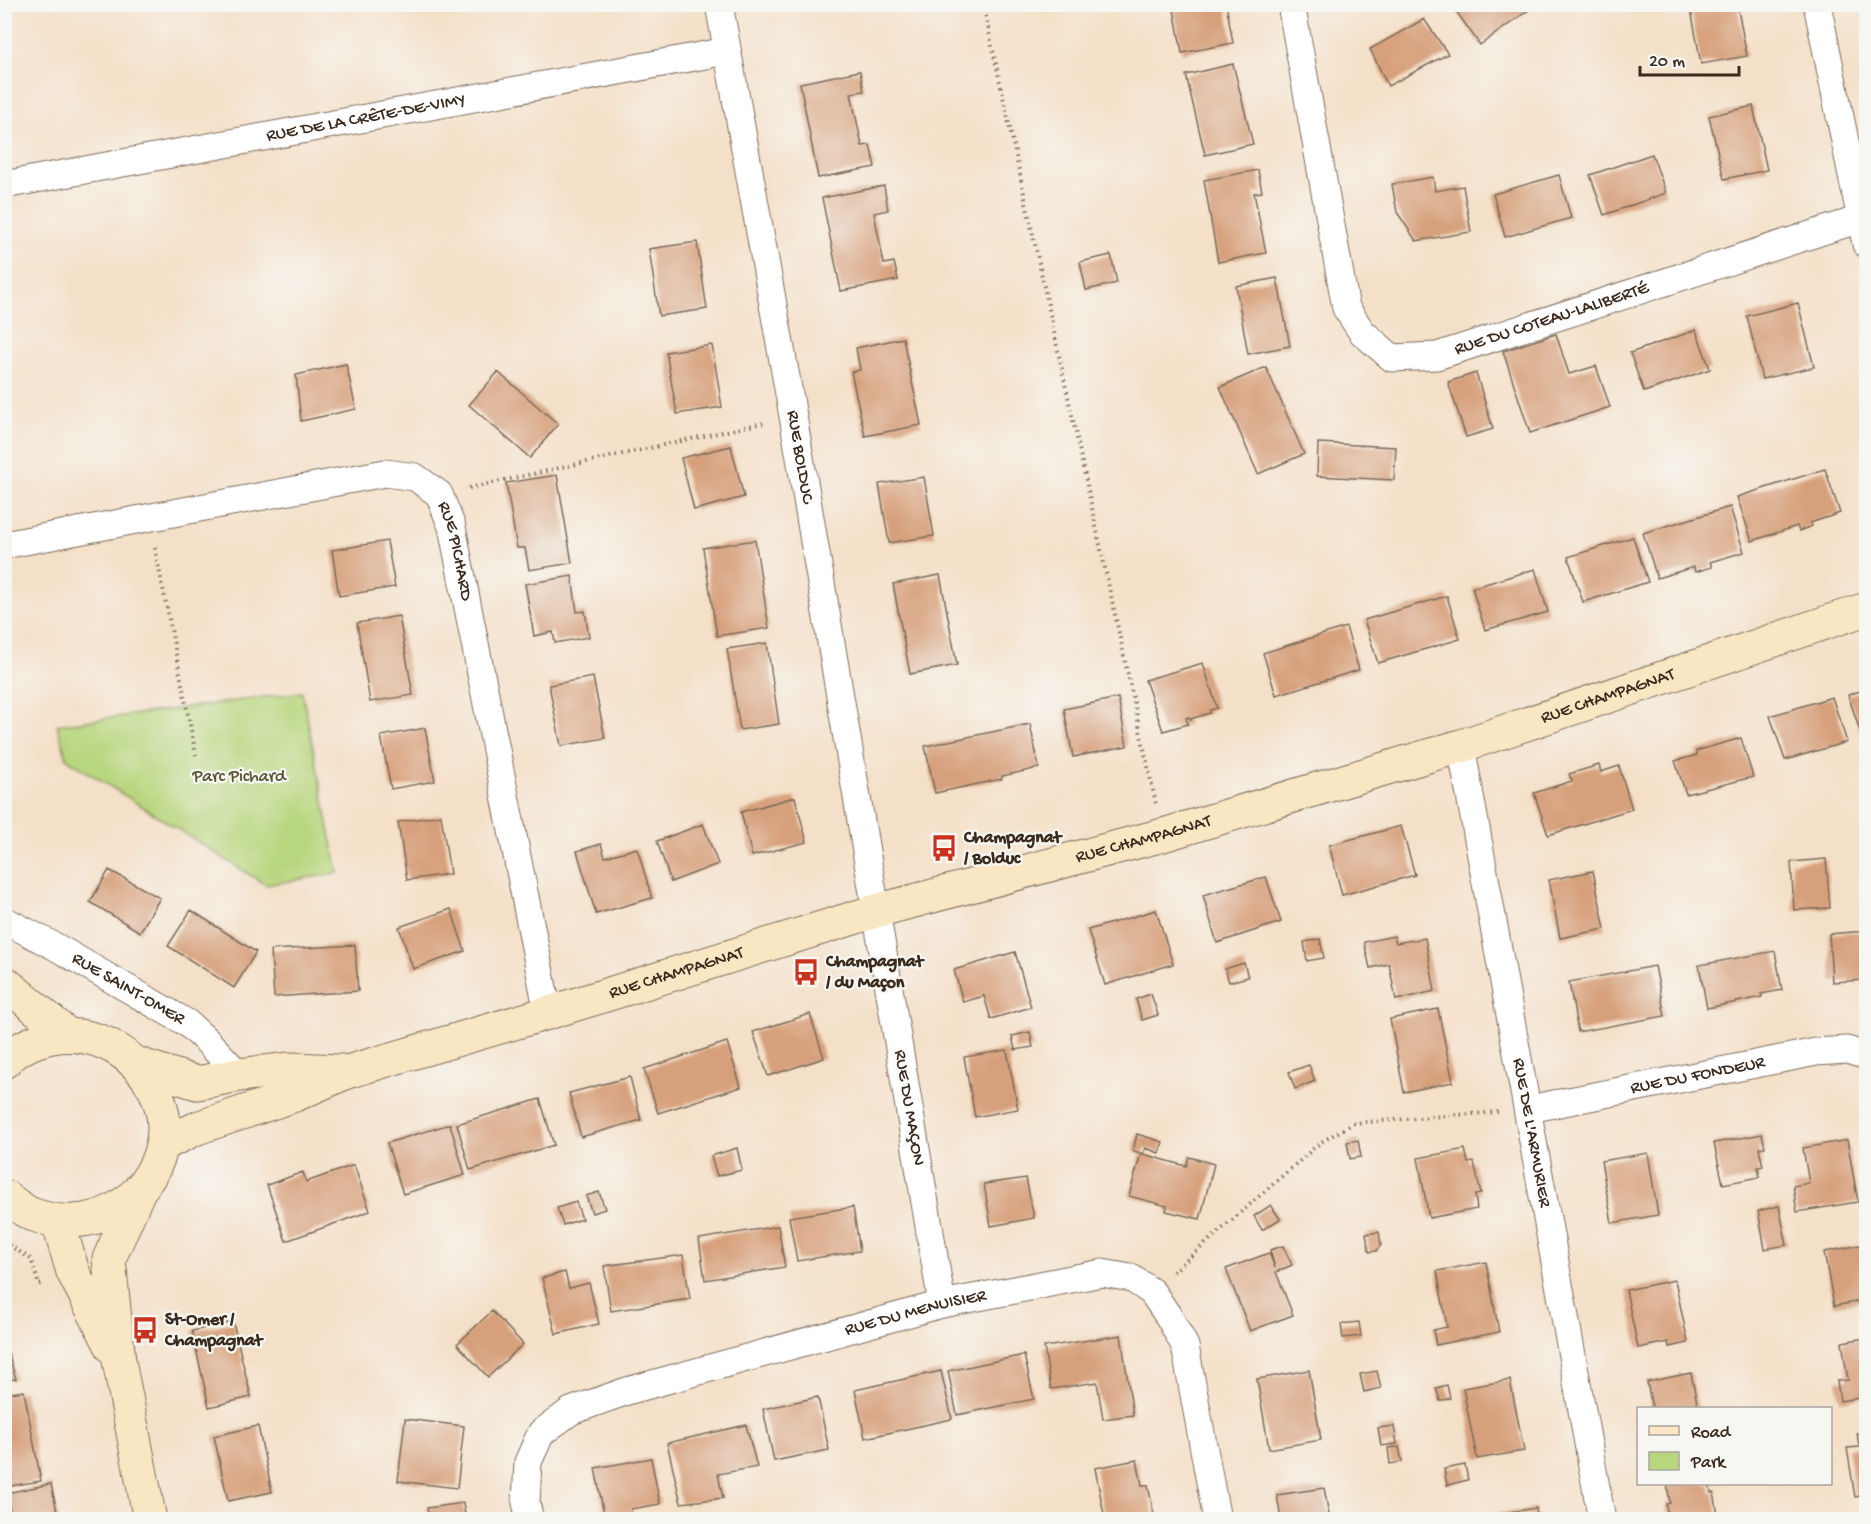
<svg xmlns="http://www.w3.org/2000/svg" width="1871" height="1524" font-family="'Gochi Hand',sans-serif">
<style>
.green{fill:#b8d67d;stroke:#7a804e;stroke-width:1.5}
.building{fill:#d7a07c}
.lines{fill:none;stroke-linecap:round;stroke-linejoin:round}
.street-casing{stroke:#7c6a5a;stroke-width:29}
.secondary-casing{stroke:#7c6a5a;stroke-width:35}
.path{stroke:#7c6a5a;stroke-width:4;stroke-dasharray:1.5 4.5;stroke-linecap:butt}
.street{stroke:#fff;stroke-width:27}
.secondary{stroke:#f9e7c3;stroke-width:33}
.labels{text-anchor:middle;dominant-baseline:central;stroke-width:4.5;stroke-linejoin:round;paint-order:stroke}
.street-label{font-size:18px;fill:#3b2a1e;stroke:#f6f6f2}
.park-label{font-size:18px;fill:#5a5536;stroke:#f6f6f2}
.poi-label{font-size:18px;font-weight:bold;fill:#3b2a1e;stroke:#f6f6f2;text-anchor:start}
</style>
<rect width="100%" height="100%" fill="#f6f6f2"/>
<filter id="ink" filterUnits="userSpaceOnUse"><feTurbulence type="fractalNoise" baseFrequency=".0167" numOctaves="2"/><feDisplacementMap in="SourceGraphic" scale="12" xChannelSelector="R" yChannelSelector="G"/><feConvolveMatrix kernelMatrix="1 2 1 2 8 2 1 2 1" color-interpolation-filters="sRGB"/></filter>
<filter id="wash" filterUnits="userSpaceOnUse"><feTurbulence type="fractalNoise" baseFrequency=".008" numOctaves="4" result="noise"/><feDisplacementMap in="SourceGraphic" scale="24" xChannelSelector="R" yChannelSelector="G"/><feGaussianBlur stdDeviation="1.35" result="paint"/><feColorMatrix in="noise" values="0 0 0 0 0 0 0 0 0 0 0 0 0 0 0 0 0 1.4 0 .05"/><feComposite in="paint" operator="in"/></filter>
<g filter="url(#wash)">
<rect width="100%" height="100%" fill="#f4e0c8"/>
<!-- green -->
<path class="green" d="M302 692 338 873 266 885 67 759 57 725Z"/>
<g id="blocks">
<!-- building -->
<path class="building" d="M1173 4H1226L1233 43 1182 53Z
M1451 4H1537L1480 45Z
M1690 4H1737L1747 56 1701 64Z
M1424 19 1448 54 1388 86 1370 49Z
M1233 64 1253 144 1205 155 1186 75Z
M860 71 864 91 851 93 862 146 870 145 875 167 818 178 800 83Z
M1753 106 1767 170 1724 179 1709 116Z
M1652 154 1666 193 1604 215 1590 175Z
M1258 170 1262 192 1254 193 1266 253 1218 262 1204 180Z
M1559 175 1571 218 1505 237 1493 194Z
M1433 177 1435 191 1463 186 1471 232 1416 241 1397 212 1392 184Z
M884 186 888 210 874 213 884 264 894 262 898 280 841 291 822 198Z
M697 242 707 309 659 316 649 249Z
M1111 255 1117 283 1086 290 1080 262Z
M1277 278 1290 346 1248 354 1236 286Z
M1798 303 1814 367 1762 379 1747 316Z
M1696 330 1710 369 1644 392 1630 353Z
M1556 334 1569 374 1596 366 1610 407 1530 433 1503 351Z
M903 338 921 425 865 436 851 372 860 370 856 348Z
M712 345 722 407 677 414 666 352Z
M346 364 356 409 301 421 296 375Z
M1266 367 1304 454 1258 474 1220 387Z
M498 372 558 424 530 458 469 405Z
M1476 373 1493 429 1466 437 1448 382Z
M1318 443 1396 447 1394 480 1317 476Z
M731 446 744 497 694 510 681 458Z
M1825 469 1840 513 1810 523 1812 526 1799 531 1797 526 1752 541 1737 497Z
M557 475 572 563 529 570 525 548H517L506 483Z
M924 477 934 536 889 543 879 484Z
M1730 507 1744 552 1710 562 1712 567 1695 572 1694 567 1657 578 1643 533Z
M1633 537 1648 582 1583 602 1568 557Z
M755 540 769 628 717 636 703 548Z
M387 541 395 587 339 596 332 550Z
M1535 569 1548 612 1485 630 1472 588Z
M940 575 957 665 910 674 893 584Z
M572 576 577 612 585 611 589 637 555 643 553 632 534 636 525 584Z
M1447 596 1460 639 1378 663 1364 620Z
M399 616 413 695 370 702 357 623Z
M1346 627 1359 670 1276 695 1263 653Z
M767 643 779 724 740 730 727 649Z
M1203 663 1217 708 1210 710V713L1190 719 1189 717 1186 718 1188 724 1163 731 1145 680Z
M593 677 605 738 561 746 549 685Z
M1866 689V739L1863 740 1848 695Z
M1832 697 1847 742 1785 760 1770 716Z
M1118 698 1127 746 1073 757 1064 709Z
M1030 724 1039 768 1002 776V779L935 793 925 746Z
M425 728 435 781 391 789 381 736Z
M1741 738 1753 777 1686 794 1675 761 1697 755 1696 751Z
M1599 765 1601 772 1619 766 1632 809 1548 835 1534 793 1572 781 1569 774Z
M795 797 807 842 752 856 741 812Z
M441 815 450 874 407 880 398 822Z
M703 824 718 864 671 882 657 841Z
M1401 826 1415 875 1342 895 1329 845Z
M601 844 605 857 637 848 652 898 596 914 577 851Z
M1826 859 1830 908 1794 910 1791 862Z
M109 870 160 898 140 932 90 902Z
M1593 871 1605 929 1560 938 1549 880Z
M1266 877 1281 922 1217 943 1203 895Z
M451 909 465 951 413 969 399 927Z
M191 910 256 952 234 988 168 946Z
M1156 910 1173 964 1105 985 1088 930Z
M1866 931V980L1832 982 1829 934Z
M1394 936 1396 943 1425 938 1435 991 1396 1000 1389 964 1370 968 1364 942Z
M1320 939 1324 958 1307 961 1304 942Z
M355 945 358 991 274 997 271 950Z
M1775 951 1782 990 1761 994 1762 997 1707 1008 1699 965Z
M1015 952 1031 1007 991 1019 984 996 963 1002 954 970Z
M1244 963 1248 977 1229 982 1225 969Z
M1655 966 1665 1016 1578 1032 1569 982Z
M1151 994 1158 1015 1142 1020 1136 999Z
M1438 1009 1453 1082 1404 1092 1390 1019Z
M810 1014 824 1058 768 1076 753 1032Z
M1030 1032 1033 1047 1015 1050 1012 1036Z
M727 1042 741 1087 658 1113 644 1069Z
M1007 1050 1018 1109 975 1117 964 1057Z
M1309 1065 1315 1081 1295 1089 1289 1072Z
M630 1077 641 1120 581 1137 569 1093Z
M540 1099 554 1145 470 1170 457 1124Z
M450 1124 465 1175 403 1194 387 1143Z
M1137 1134 1163 1142 1159 1153 1145 1148 1143 1154 1186 1166 1189 1157 1214 1164 1200 1219 1166 1211 1167 1206 1129 1196 1141 1153 1133 1151Z
M1762 1134 1765 1147 1759 1148 1763 1166 1758 1167 1760 1177 1723 1184 1714 1143Z
M1358 1140 1361 1157 1350 1159 1347 1142Z
M1847 1140 1858 1202 1797 1212 1793 1186 1809 1183 1803 1148Z
M737 1148 742 1170 717 1176 711 1156Z
M1465 1149 1468 1163 1474 1162 1481 1194 1475 1195 1477 1209 1429 1218 1418 1158Z
M1648 1153 1658 1215 1612 1223 1601 1161Z
M354 1165 370 1211 286 1241 267 1185 303 1172 306 1182Z
M1026 1178 1034 1218 991 1226 984 1184Z
M599 1192 605 1209 592 1213 586 1196Z
M576 1202 582 1219 563 1225 557 1208Z
M1271 1205 1280 1219 1262 1230 1254 1216Z
M1779 1206 1787 1245 1765 1249 1758 1211Z
M853 1207 860 1251 797 1261 789 1217Z
M778 1226 785 1267 705 1280 699 1239Z
M1379 1232 1381 1245 1376 1251 1369 1252 1366 1234Z
M1866 1244V1300L1834 1306 1824 1252Z
M1283 1246 1292 1265 1276 1272 1293 1315 1250 1331 1226 1269 1269 1253 1275 1268 1270 1250Z
M683 1255 690 1299 611 1311 604 1266Z
M1486 1262 1499 1332 1436 1345 1433 1330 1447 1327 1437 1271Z
M565 1272 569 1288 589 1283 599 1324 556 1334 542 1278Z
M1675 1280 1688 1343 1669 1347 1668 1342 1638 1348 1626 1290Z
M492 1311 523 1344 488 1377 457 1344Z
M233 1322 251 1397 209 1407 192 1331Z
M1359 1322 1361 1336 1343 1338 1341 1324Z
M1121 1335 1133 1415 1103 1419 1097 1382 1051 1389 1044 1347Z
M1866 1338V1397L1840 1401 1837 1381 1848 1380 1842 1342Z
M4 1339 16 1379 4 1380Z
M1024 1355 1034 1399 957 1415 948 1371Z
M1309 1370 1321 1440 1269 1449 1257 1379Z
M941 1371 952 1419 865 1438 855 1390Z
M1377 1371 1381 1388 1364 1392 1360 1374Z
M1691 1373 1698 1408H1652L1647 1382Z
M1510 1380 1524 1451 1477 1459 1463 1388Z
M1447 1385 1450 1398 1440 1401 1436 1388Z
M24 1391 41 1481 4 1487V1394Z
M818 1397 829 1450 774 1461 763 1409Z
M405 1419 464 1426 457 1488 398 1481Z
M746 1425 757 1467 718 1474 723 1498 681 1503 667 1443Z
M258 1426 272 1492 228 1501 214 1436Z
M1394 1426 1397 1444 1381 1446 1378 1428Z
M1866 1432V1495L1855 1497 1847 1448 1859 1447 1857 1433Z
M1399 1447 1402 1462 1390 1464 1388 1448Z
M651 1458 660 1504 631 1509 633 1520H605L595 1468Z
M1137 1460 1142 1485H1148L1155 1520H1105L1095 1468Z
M1465 1465 1468 1480 1447 1485 1444 1469Z
M51 1484 59 1520H12L6 1493Z
M1667 1484H1709L1711 1493H1714L1719 1520H1668L1666 1504 1670 1503Z
M1324 1488 1330 1520H1281L1277 1495Z
M463 1503 466 1520H429L427 1508Z
M1536 1508 1537 1520H1469V1518Z"/>
</g>
</g>
<g filter="url(#ink)">
<use href="#blocks" fill-opacity="0" stroke="#7c6a5a" stroke-width="1.5"/>
<g class="lines">
<defs>
<g id="street">
<path id="s1" d="M719 4 793 416 942 1304"/>
<path id="s2" d="M1291 4 1346 308 1362 332 1392 358 1437 356 1866 217"/>
<path d="M1817 4 1866 244"/>
<path id="s3" d="M4 185 727 51"/>
<path id="s4" d="M4 545 385 473 415 477 439 494 452 527 548 1013"/>
<path id="s5" d="M1461 746 1602 1520"/>
<path id="s6" d="M4 920 56 947 187 1023 206 1040 239 1075"/>
<path id="s7" d="M1529 1109 1816 1052 1847 1050 1866 1056"/>
<path id="s8" d="M530 1520 526 1503 528 1462 541 1433 571 1411 627 1391 942 1304 1102 1273 1131 1278 1152 1292 1169 1317 1185 1346 1217 1520"/>
</g>
<g id="secondary">
<path d="M4 982 68 1035"/>
<path d="M4 1062C23 1042 53 1033 79 1036 130 1042 174 1093 162 1146 147 1206 88 1236 31 1214 22 1210 13 1202 4 1196"/>
<path d="M138 1064 197 1083 239 1075 290 1069 342 1071"/>
<path id="s9" d="M162 1145 197 1128 295 1095 347 1072 548 1013 876 911 1163 835 1461 746 1866 609"/>
<path d="M138 1193 109 1259 119 1361 150 1520"/>
<path d="M58 1222 73 1272 112 1347"/>
</g>
</defs>
<!-- street casing -->
<use href="#street" class="street-casing"/>
<!-- secondary casing -->
<use href="#secondary" class="secondary-casing"/>
<!-- path -->
<path class="path" d="M983 4 1156 804
M469 488 763 423
M155 548 196 755
M4 1242 31 1259 39 1285 42 1284
M1173 1272 1321 1142 1354 1123 1498 1112"/>
<!-- street -->
<use href="#street" class="street"/>
<!-- secondary -->
<use href="#secondary" class="secondary"/>
</g>
</g>
<!-- icons -->
<defs>
<symbol id="bus-bare" viewBox="-9 -9 18 18"><path d="M-5-6H5V4H4V6H2V4H-2V6H-4V4H-5ZM-3.5-4V0h7V-4ZM-3.5 1.2v1.5H-2V1.2ZM2 1.2v1.5H3.5V1.2Z" fill="#c8321e" stroke="#f6f6f2" stroke-width="2.5" paint-order="stroke"/></symbol>
</defs>
<g fill-rule="evenodd">
<use href="#bus-bare" x="925" y="829" width="38" height="38"/>
<use href="#bus-bare" x="787" y="953" width="38" height="38"/>
<use href="#bus-bare" x="126" y="1311" width="38" height="38"/>
</g>
<g class="labels">
<!-- street labels -->
<g class="street-label">
<text stroke="none"><textPath href="#s3" startOffset="368">RUE DE LA CRÊTE-DE-VIMY</textPath></text>
<text stroke="none"><textPath href="#s2" startOffset="543">RUE DU COTEAU-LALIBERTÉ</textPath></text>
<text stroke="none"><textPath href="#s1" startOffset="460">RUE BOLDUC</textPath></text>
<text stroke="none"><textPath href="#s4" startOffset="507">RUE PICHARD</textPath></text>
<text stroke="none"><textPath href="#s9" startOffset="1515">RUE CHAMPAGNAT</textPath></text>
<text stroke="none"><textPath href="#s9" startOffset="1029">RUE CHAMPAGNAT</textPath></text>
<text stroke="none"><textPath href="#s9" startOffset="543">RUE CHAMPAGNAT</textPath></text>
<text stroke="none"><textPath href="#s6" startOffset="142">RUE SAINT-OMER</textPath></text>
<text stroke="none"><textPath href="#s7" startOffset="172">RUE DU FONDEUR</textPath></text>
<text stroke="none"><textPath href="#s1" startOffset="1120">RUE DU MAÇON</textPath></text>
<text stroke="none"><textPath href="#s5" startOffset="393">RUE DE L'ARMURIER</textPath></text>
<text stroke="none"><textPath href="#s8" startOffset="486">RUE DU MENUISIER</textPath></text>
</g>
<!-- park labels -->
<g class="park-label">
<text x="239" y="777">Parc Pichard</text>
</g>
<!-- poi labels -->
<g class="poi-label">
<text x="964" y="838">Champagnat<tspan x="964" dy="21">/ Bolduc</tspan></text>
<text x="826" y="962">Champagnat<tspan x="826" dy="21">/ du Maçon</tspan></text>
<text x="165" y="1320">St-Omer /<tspan x="165" dy="21">Champagnat</tspan></text>
</g>
</g>
<!-- margin -->
<rect width="1871" height="1524" fill="none" stroke="#f6f6f2" stroke-width="24"/>
<!-- legend -->
<rect x="1637" y="1407" width="195" height="78" fill="#f6f6f2" stroke="#aba49d" stroke-width="1.5"/>
<rect x="1649" y="1426" width="30" height="9" fill="#f9e7c3" stroke="#aba49d" stroke-width="1.5"/>
<text x="1691" y="1437" font-size="18" fill="#3b2a1e">Road</text>
<rect x="1649" y="1452" width="30" height="18" fill="#b8d67d" stroke="#aba49d" stroke-width="1.5"/>
<text x="1691" y="1467" font-size="18" fill="#3b2a1e">Park</text>
<!-- scale -->
<path d="M1640 66v9h99v-9" fill="none" stroke="#3b2a1e" stroke-width="3"/>
<text x="1649" y="66" font-size="18" fill="#3b2a1e" stroke="#f6f6f2" stroke-width="4.5" paint-order="stroke">20 m</text>
</svg>
